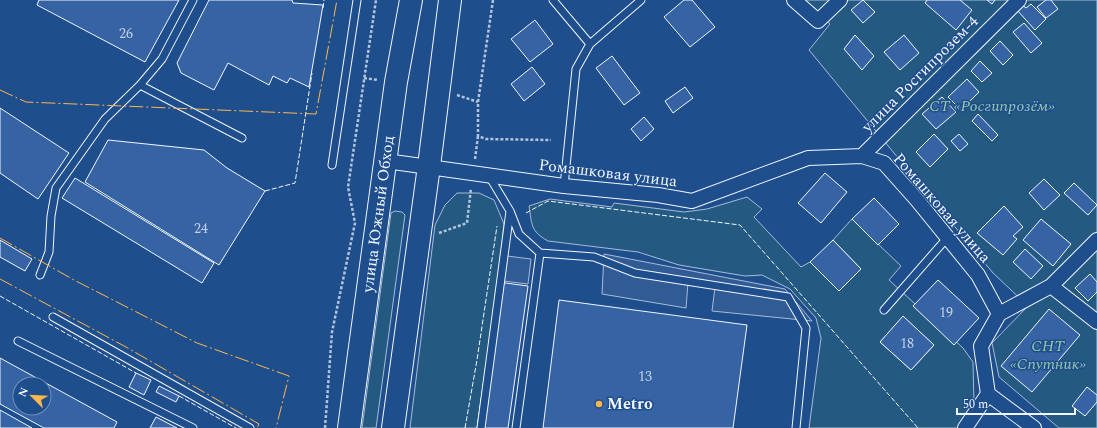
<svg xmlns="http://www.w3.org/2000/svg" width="1097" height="428" font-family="Spectral,serif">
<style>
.green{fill:#245a82;stroke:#a8bbd7;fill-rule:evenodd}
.parking{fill:#305b95;stroke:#a8bbd7}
.building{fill:#3563a3;stroke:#f2f6ff;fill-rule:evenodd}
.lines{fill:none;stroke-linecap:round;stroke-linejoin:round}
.service-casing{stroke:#f2f6ff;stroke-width:9}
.minor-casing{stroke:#f2f6ff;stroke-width:16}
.primary-casing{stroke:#f2f6ff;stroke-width:24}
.path{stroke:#b3c4dc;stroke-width:2.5;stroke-dasharray:3 2;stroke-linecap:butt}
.service{stroke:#1f4e8c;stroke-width:7}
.minor{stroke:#1f4e8c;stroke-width:14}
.primary{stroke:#1f4e8c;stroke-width:22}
.fence{stroke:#f2f6ff;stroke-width:1;stroke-dasharray:5 2;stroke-linecap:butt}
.power{stroke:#ffb74d;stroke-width:1;stroke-dasharray:14 3 2 3;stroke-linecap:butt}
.poi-dot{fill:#ffb74d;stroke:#1f4e8c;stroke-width:1.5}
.labels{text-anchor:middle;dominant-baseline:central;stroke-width:3;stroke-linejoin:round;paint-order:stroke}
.number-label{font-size:14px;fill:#c3d1e8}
.street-label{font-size:16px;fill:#f2f6ff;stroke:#1f4e8c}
.park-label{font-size:16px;font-style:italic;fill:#97c8a6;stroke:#1f4e8c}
.poi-label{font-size:16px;font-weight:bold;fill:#f2f6ff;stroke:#1f4e8c;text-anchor:start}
</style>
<rect width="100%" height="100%" fill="#1f4e8c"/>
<!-- green -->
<path class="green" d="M802 0H1097V428H1059L999 377 992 343 1028 306 993 273 809 50 830 24Z
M457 193H479L494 200 504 224 498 282 477 428H410L435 225 445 205Z
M747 197 762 209 754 217 801 267 810 262 839 291 861 269 833 240 852 219 901 266 889 280 963 348 973 362 974 405 961 428H809L821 338 816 318 790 289 762 275 745 276 679 265 638 252 548 241C530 231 532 224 529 206L550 199 612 207 614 203 684 212 707 209ZM903 317 934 345 911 370 880 342Z
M395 211 402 212 405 215 376 428H362L391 213Z"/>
<!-- parking -->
<path class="parking" d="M604 254 785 289 812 321 712 311 715 287 688 283 686 308 602 294Z
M507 256 531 259 528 284 503 281Z"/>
<!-- building -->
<path class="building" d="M39 0H179L145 62 37 5Z
M209 0H292L293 3 323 5 309 87 290 78 287 83 273 76 269 85 228 63 214 90 181 73 177 63Z
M684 0H692L715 27 690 47 664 17Z
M863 0 875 12 863 23 851 10Z
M927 0H960L972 10 956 30 925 3Z
M987 0H995L992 4Z
M1046 0H1051L1058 9 1046 18 1037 7Z
M1021 4 1026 8 1031 4 1046 19 1035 30 1016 9Z
M535 20 553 44 530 62 511 39Z
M1024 23 1042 43 1031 53 1013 32Z
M855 35 874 56 862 70 844 49Z
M904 35 919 53 900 70 884 52Z
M1000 41 1013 55 1003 65 990 51Z
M612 56 640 93 624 105 596 68Z
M980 61 992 73 982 82 971 71Z
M532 67 545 84 524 101 511 84Z
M967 79 979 92 961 110 948 97Z
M685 87 693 98 673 113 665 101Z
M942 97 956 112 936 129 922 114Z
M0 108 69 153 38 199 0 173Z
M978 114 998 135 992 141 972 121Z
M644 117 654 129 641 141 631 129Z
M934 134 948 149 930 167 916 152Z
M959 134 968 144 960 151 951 141Z
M108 140 204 150 227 168 265 191 219 265 85 182Z
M825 173 847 192 821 223 798 203Z
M75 178 214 263 202 283 62 198Z
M1044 179 1060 195 1044 210 1029 193Z
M1074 183 1097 205 1088 215 1064 193Z
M874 198 899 224 878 245 852 219Z
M1004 206 1023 227 1013 236 1017 239 1003 255 977 233Z
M1041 219 1071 244 1053 266 1023 240Z
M0 240 32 259 25 271 0 257Z
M833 240 861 269 839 291 810 262Z
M1025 249 1043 266 1031 279 1013 262Z
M1090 274 1097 282V292L1088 301 1075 288Z
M938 280 979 318 954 345 913 306Z
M498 282 528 286 508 428H477Z
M559 300 747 325 733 428H543Z
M1049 309 1080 335 1032 392 1001 366Z
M903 316 934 345 911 370 880 342Z
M0 358 117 422 114 428H44L0 404ZM20 384H44V408H20Z
M136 373 151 380 144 395 129 387Z
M159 386 179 396 176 402 156 392Z
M1087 387 1097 395V402L1085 416 1072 406Z
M0 410 32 428H0Z
M156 417 177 428H150Z"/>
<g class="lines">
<defs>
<path id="service" d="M553 0 590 44
M140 85 242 138
M332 165 357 0
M489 176 510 211 519 234 540 253 516 428
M564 186 576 69 590 44 641 0
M540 253 594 257 635 273 788 297 806 328 796 428
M40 275 49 252 51 216 56 188 105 119 140 85 162 59 193 0
M884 310 947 238
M53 317 250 428
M18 341 193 428
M481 428 510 211"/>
<path id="minor" d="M794 0 818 21 840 0
M862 156 1019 0
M386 161 564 186 658 195 692 201 808 158 862 156 884 163 917 200 978 275 999 314 981 346 988 394 965 428
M1051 286 1097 322
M999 314 1051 286 1097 240
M988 394 1034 428"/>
<g id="primary">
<path id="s1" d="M349 428 396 82 411 0"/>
<path d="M393 428 429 166 450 0"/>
</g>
</defs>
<!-- service casing -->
<use href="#service" class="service-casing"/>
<!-- minor casing -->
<use href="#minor" class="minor-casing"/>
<!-- primary casing -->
<use href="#primary" class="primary-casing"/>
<!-- path -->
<path class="path" d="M493 0 478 102V136L486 139 551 140
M364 78 378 80
M457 95 478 102
M475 159 478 136
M439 233 467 223 471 188
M325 428 332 332 355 223 348 187 376 0"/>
<!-- service -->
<use href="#service" class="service"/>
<!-- minor -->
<use href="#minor" class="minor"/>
<!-- primary -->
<use href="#primary" class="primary"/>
<!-- fence -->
<path class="fence" d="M323 8 324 0
M265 191 295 183 312 73
M526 213 548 201 740 225 918 428
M0 296 136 373
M179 396 236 428
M465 428 477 360 497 226"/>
<!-- power -->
<path class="power" d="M0 90 26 102 316 114 337 0
M0 238 74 280 197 343 289 376 276 428
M0 279 126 347 259 424 257 428"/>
</g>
<!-- markers -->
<circle class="poi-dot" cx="599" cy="404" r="4"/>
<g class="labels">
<!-- number labels -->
<g class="number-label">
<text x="126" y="33">26</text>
<text x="201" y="228">24</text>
<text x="946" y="312">19</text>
<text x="907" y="343">18</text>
<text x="645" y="376">13</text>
</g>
<!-- street labels -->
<g class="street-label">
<text transform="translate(920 74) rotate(-45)">улица Росгипрозем-4</text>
<text transform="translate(608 173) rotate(7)">Ромашковая улица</text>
<text transform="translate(942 208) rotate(49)">Ромашковая улица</text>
<text stroke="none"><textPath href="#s1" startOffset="216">улица Южный Обход</textPath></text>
</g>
<!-- park labels -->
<g class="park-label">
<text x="992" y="106">СТ «Росгипрозём»</text>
<text x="1048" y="346">СНТ<tspan x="1048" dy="18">«Спутник»</tspan></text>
</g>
<!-- poi labels -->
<g class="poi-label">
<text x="607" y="404">Metro</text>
</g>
</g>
<!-- north arrow -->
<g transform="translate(32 396) rotate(294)"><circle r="19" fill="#1f4e8c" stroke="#7391ba"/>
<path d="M0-3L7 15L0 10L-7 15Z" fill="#ffb74d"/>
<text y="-6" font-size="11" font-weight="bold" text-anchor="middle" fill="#f2f6ff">N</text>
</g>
<!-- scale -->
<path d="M957 408v6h118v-6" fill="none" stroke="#f2f6ff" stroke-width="2"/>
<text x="963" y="408" font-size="12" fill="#f2f6ff" stroke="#1f4e8c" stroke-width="3" paint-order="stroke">50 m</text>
</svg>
